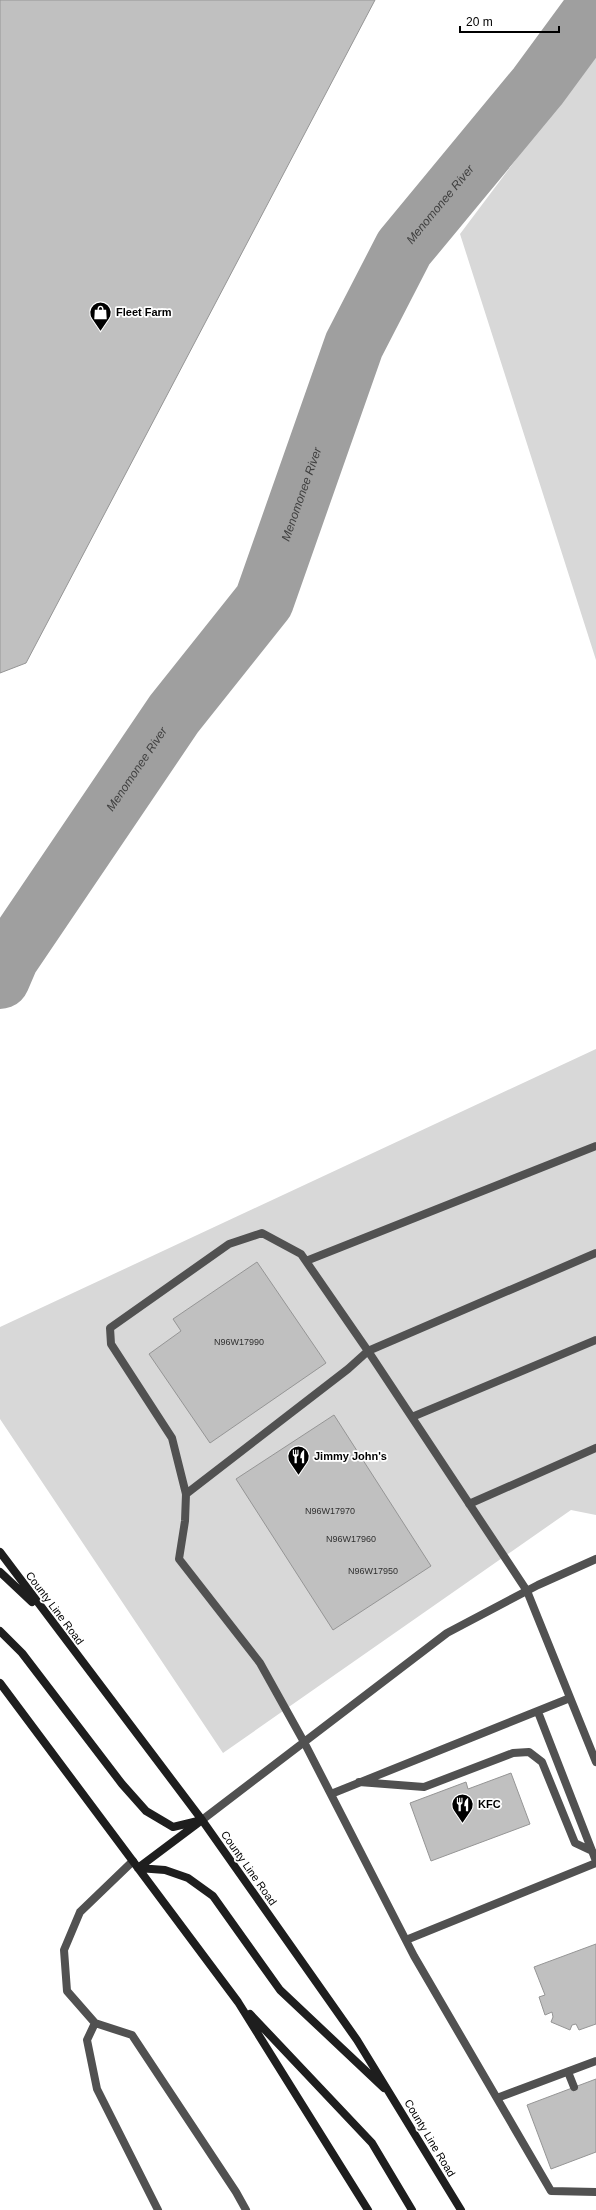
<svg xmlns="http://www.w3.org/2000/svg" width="596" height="2210" font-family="Arial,sans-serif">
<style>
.green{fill:#d8d8d8}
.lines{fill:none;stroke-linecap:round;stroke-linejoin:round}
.river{stroke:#9f9f9f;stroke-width:60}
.building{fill:#c0c0c0;stroke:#959595}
.lane{stroke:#515151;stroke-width:8}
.secondary{stroke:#1e1e1e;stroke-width:8}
.labels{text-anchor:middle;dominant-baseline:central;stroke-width:3.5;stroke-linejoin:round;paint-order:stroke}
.number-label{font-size:9px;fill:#303030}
.poi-label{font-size:11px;font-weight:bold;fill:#000;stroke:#fff;text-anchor:start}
.street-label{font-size:11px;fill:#000;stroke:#fff}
.water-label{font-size:12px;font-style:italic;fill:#404040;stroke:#fff}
</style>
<rect width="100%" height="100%" fill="#fff"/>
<!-- green -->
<path class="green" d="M596 53V660L460 234Z
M596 1049V1515L571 1510 223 1753 0 1419V1327Z"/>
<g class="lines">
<!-- river -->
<path class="river" id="s1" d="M0 979 9 958 174 714 264 601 354 345 404 248 538 86 596 7"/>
</g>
<!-- building -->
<path class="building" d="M0 0H375L26 663 0 673Z
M257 1262 326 1363 210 1443 149 1354 181 1331 173 1319Z
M334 1415 431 1566 333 1630 236 1479Z
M511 1773 530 1824 431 1861 410 1803 466 1782 468 1789Z
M596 1944V2024L579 2030 576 2024 572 2025 570 2030 551 2022 553 2017 552 2012 545 2015 539 1997 545 1995 534 1967Z
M596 2079V2152L551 2169 527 2105Z"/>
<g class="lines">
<!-- lane -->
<path class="lane" d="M306 1261 596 1146
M412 1417 596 1340
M186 1494 348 1369 368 1351 596 1253
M469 1504 596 1448
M538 1712 596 1861
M596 1762 527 1591 368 1351 301 1254 262 1233 229 1244 110 1328 111 1344 172 1438 186 1494 185 1521 179 1559 260 1663 304 1742 414 1956 551 2191 596 2192
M359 1782 424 1787 513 1753 529 1752 542 1762 575 1843 592 1851
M331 1794 570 1698
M202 1820 447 1633 538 1585 596 1559
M406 1940 596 1863
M95 2023 67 1991 64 1950 80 1912 133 1861
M568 2072 574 2087
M497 2098 596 2061
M158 2210 97 2089 87 2040 95 2023 132 2035 236 2192 246 2210"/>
<!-- secondary -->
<path class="secondary" d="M0 1552 202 1820 357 2040 461 2210
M0 1572 32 1602
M0 1631 22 1653 122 1784 146 1811 173 1827 202 1820
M0 1683 238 2002 368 2210
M138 1868 165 1870 188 1878 213 1896 280 1990 384 2088
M138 1868 198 1823
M250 2014 372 2143 412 2210"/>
</g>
<!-- icons -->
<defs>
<symbol id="shop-pin" viewBox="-11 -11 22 30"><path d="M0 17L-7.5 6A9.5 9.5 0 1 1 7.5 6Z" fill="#000" stroke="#fff"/><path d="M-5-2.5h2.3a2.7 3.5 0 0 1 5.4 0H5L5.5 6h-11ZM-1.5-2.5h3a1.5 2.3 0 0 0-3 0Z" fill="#fff"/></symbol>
<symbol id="restaurant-pin" viewBox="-11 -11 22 30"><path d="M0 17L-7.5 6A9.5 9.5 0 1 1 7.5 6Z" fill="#000" stroke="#fff"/><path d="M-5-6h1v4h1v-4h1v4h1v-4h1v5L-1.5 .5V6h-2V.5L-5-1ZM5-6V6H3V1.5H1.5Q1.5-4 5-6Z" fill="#fff"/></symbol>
</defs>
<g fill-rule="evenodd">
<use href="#shop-pin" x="88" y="300" width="25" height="34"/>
<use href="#restaurant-pin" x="286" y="1444" width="25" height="34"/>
<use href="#restaurant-pin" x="450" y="1792" width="25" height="34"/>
</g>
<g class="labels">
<!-- number labels -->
<g class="number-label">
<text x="239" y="1342">N96W17990</text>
<text x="330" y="1511">N96W17970</text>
<text x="351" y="1539">N96W17960</text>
<text x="373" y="1571">N96W17950</text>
</g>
<!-- poi labels -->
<g class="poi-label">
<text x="116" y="312">Fleet Farm</text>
<text x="314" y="1456">Jimmy John's</text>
<text x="478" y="1804">KFC</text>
</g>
<!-- street labels -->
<g class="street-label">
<text transform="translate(55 1608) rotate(53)">County Line Road</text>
<text transform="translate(249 1868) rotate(55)">County Line Road</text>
<text transform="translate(430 2138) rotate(59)">County Line Road</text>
</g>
<!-- water labels -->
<g class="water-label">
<text stroke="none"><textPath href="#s1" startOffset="899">Menomonee River</textPath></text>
<text stroke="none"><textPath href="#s1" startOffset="575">Menomonee River</textPath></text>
<text stroke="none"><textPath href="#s1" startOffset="251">Menomonee River</textPath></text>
</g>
</g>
<!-- scale -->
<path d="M460 26v6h99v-6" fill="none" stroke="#000000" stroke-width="2"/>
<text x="466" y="26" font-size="12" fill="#000000" stroke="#ffffff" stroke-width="3" paint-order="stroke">20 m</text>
</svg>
